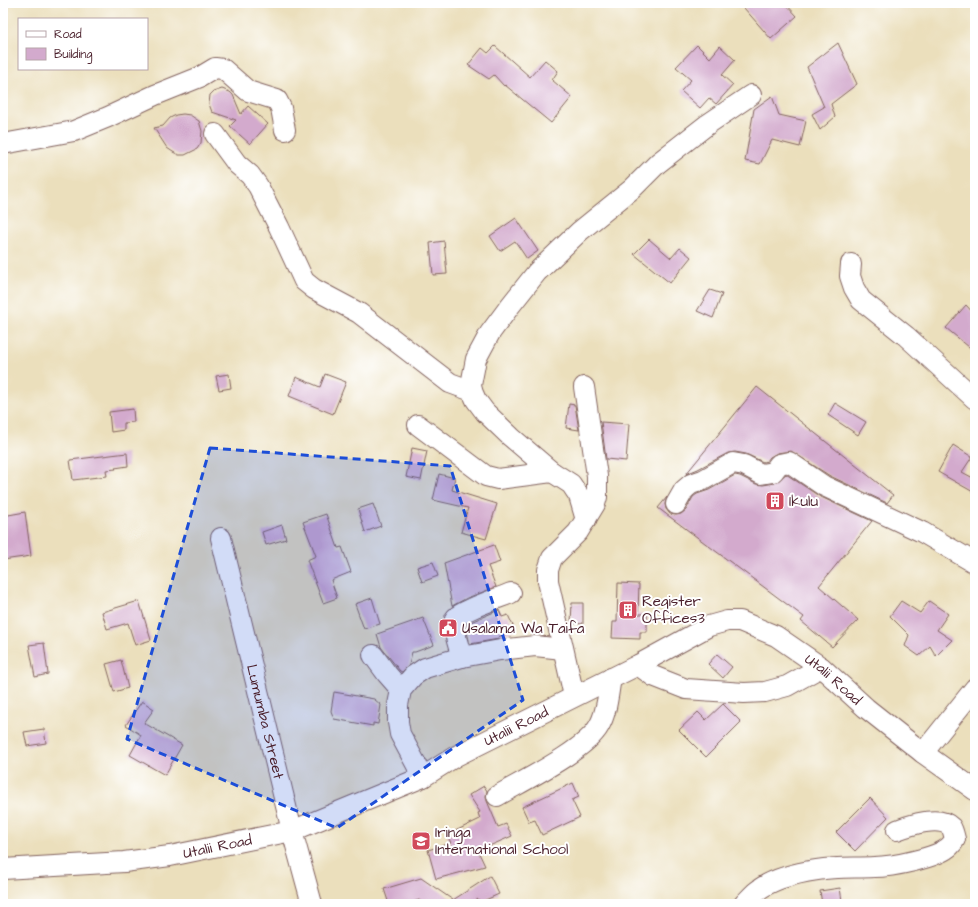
<svg xmlns="http://www.w3.org/2000/svg" width="978" height="907" font-family="'Architects Daughter',sans-serif">
<style>
.building{fill:#d3aacd}
.lines{fill:none;stroke-linecap:round;stroke-linejoin:round}
.minor-casing{stroke:#82625e;stroke-width:22}
.minor{stroke:#fff;stroke-width:20}
.marked{fill:#1d4ed8;fill-opacity:0.2;stroke:#1d4ed8;stroke-width:3;stroke-dasharray:8 5;stroke-linejoin:round}
.labels{text-anchor:middle;dominant-baseline:central;stroke-width:4;stroke-linejoin:round;paint-order:stroke}
.poi-label{font-size:15px;fill:#4a1f2b;stroke:#fff;text-anchor:start}
.street-label{font-size:15px;fill:#4a1f2b;stroke:#fff}
</style>
<rect width="100%" height="100%" fill="#fff"/>
<filter id="ink" filterUnits="userSpaceOnUse"><feTurbulence type="fractalNoise" baseFrequency=".025" numOctaves="2"/><feDisplacementMap in="SourceGraphic" scale="8" xChannelSelector="R" yChannelSelector="G"/><feConvolveMatrix kernelMatrix="1 2 1 2 8 2 1 2 1" color-interpolation-filters="sRGB"/></filter>
<filter id="wash" filterUnits="userSpaceOnUse"><feTurbulence type="fractalNoise" baseFrequency=".012" numOctaves="4" result="noise"/><feDisplacementMap in="SourceGraphic" scale="16" xChannelSelector="R" yChannelSelector="G"/><feGaussianBlur stdDeviation="0.9" result="paint"/><feColorMatrix in="noise" values="0 0 0 0 0 0 0 0 0 0 0 0 0 0 0 0 0 1.4 0 .05"/><feComposite in="paint" operator="in"/></filter>
<g filter="url(#wash)">
<rect width="100%" height="100%" fill="#ebdfbc"/>
<g id="blocks">
<!-- building -->
<path class="building" d="M749 3H785L797 16 771 39 744 8Z
M838 43 857 84 831 104 835 117 820 130 812 114 824 107 807 67Z
M697 45 710 58 720 46 735 60 722 75 733 85 716 104 709 98 700 108 681 91 691 80 676 67Z
M495 46 530 77 545 60 558 71 552 80 572 97 551 123 505 85 504 86 494 75 489 79 468 65 482 48 488 53Z
M222 89 230 92 233 95 241 114 248 106 268 124 250 144 230 126 236 120 212 112 209 104 210 95 213 92Z
M772 96 779 115 806 121 800 147 772 140 760 164 745 161 754 109Z
M183 114 190 115 199 121 202 131 201 143 197 149 185 155H179L173 152 167 148 154 128 163 126 170 118 176 115Z
M516 218 538 251 527 259 515 241 500 251 490 236Z
M649 239 671 258 680 248 691 257 670 283 634 254Z
M444 241 447 274 433 275 430 243Z
M710 290 722 294 713 318 697 311Z
M966 305 975 315V352L946 328Z
M229 374 231 388 219 390 216 376Z
M325 374 346 382 333 414 289 396 296 377 320 387Z
M757 387 893 495 887 503 830 476 791 451 777 453 770 457 767 461 763 462 746 454 735 452 728 453 698 469 686 474Z
M835 403 866 422 858 435 828 415Z
M569 404 575 405 579 430 566 428Z
M133 409 134 422 124 423V430L111 432 109 412Z
M601 422 629 424 626 461 606 459Z
M953 445 972 457 962 472 975 479V493L938 472Z
M412 448 427 451 421 480 406 477Z
M127 453 128 466 115 468 116 469 106 470 107 476 73 480 70 460Z
M439 474 455 478 452 490 497 504 486 539 461 532 468 508 433 500Z
M786 474 819 496 872 521 819 586 858 620 832 647 801 621 804 617 658 508 667 497 665 504 666 509 670 514 676 515 681 514 686 510 693 497 697 494 709 490 735 475 740 476 756 484 763 485 775 483Z
M373 504 381 526 365 532 358 509Z
M25 512 31 556 3 560V537H6L3 516Z
M326 514 338 548 342 547 351 572 331 580 337 598 323 603 307 560 316 556 303 522Z
M282 525 286 539 266 545 262 532Z
M494 545 500 562 488 566 496 587 467 598 452 606 444 563Z
M433 562 438 576 422 582 417 567Z
M618 583 639 584 638 614H647V632H640V639L612 638 613 622H617Z
M372 598 380 624 364 629 355 604Z
M139 601 151 640 135 645 128 623 107 629 102 612Z
M901 601 920 613 929 601 948 614 937 630 952 640 936 656 930 646 919 656 905 646 909 635 890 616Z
M572 603H583V624L571 623Z
M499 610 502 617 508 615 515 630 498 637 499 639 470 644 467 632 469 631 466 624Z
M423 618 434 645 415 652H412L409 665 402 672 400 671 381 647 377 634Z
M44 643 48 674 35 677 29 645Z
M717 654 732 667 723 678 708 664Z
M121 660 128 688 114 692 106 664Z
M334 692 374 699 381 705 378 724 373 723V726L334 719 331 711Z
M142 701 154 709 144 723 182 745 165 775 130 755 141 735 126 725Z
M723 704 741 722 706 757 679 730 698 712 706 720Z
M44 729 46 743 27 746 24 732Z
M573 783 579 797 572 800 580 817 542 835 535 820 529 822 522 807Z
M484 786 487 791 486 796 487 801 498 827 506 824 512 836 478 851 485 866 436 879 428 850 451 843 447 835 480 819 478 813 480 812 469 795Z
M870 798 888 817 855 851 836 832Z
M490 876 499 894 481 902 478 899 471 904H424L419 900 407 904H389L384 889 421 878 453 900Z
M840 888 842 901 822 904 820 891Z"/>
</g>
</g>
<g filter="url(#ink)">
<use href="#blocks" fill-opacity="0" stroke="#82625e" stroke-width="1"/>
<g class="lines">
<defs>
<g id="minor">
<path d="M215 134 237 164 250 175 258 186 279 227 304 281 314 289 359 313 450 383 472 391"/>
<path d="M3 144 74 131 108 117 155 95 200 77 215 68 223 69 248 91 277 100 281 108 285 130"/>
<path d="M851 264 850 276 854 288 861 300 906 336 975 399"/>
<path d="M418 425 486 476 498 479 552 472"/>
<path d="M676 504 684 490 691 484 703 480 733 463 744 465 761 474 773 472 779 464 789 462 824 486 922 532 975 563"/>
<path d="M586 520 579 496 571 484 552 472 511 437 485 412 476 400 472 391 471 385 476 359 490 333 510 306 537 272 580 231 632 189 658 163 708 124 751 95"/>
<path id="s1" d="M221 538 292 831 312 904"/>
<path d="M373 655 387 674 401 690"/>
<path d="M462 657C459 648 452 628 455 619 457 612 502 597 511 593"/>
<path d="M638 665 653 676 686 689 744 693 765 692 787 686 821 667"/>
<path d="M574 696 548 581V570L552 558 578 532 595 504 597 497V476L584 387"/>
<path d="M923 753 975 688"/>
<path d="M423 777 400 734 398 722V705L401 690 413 676 425 668 462 657 500 650 535 646 563 649"/>
<path d="M497 796C523 781 586 750 599 726 607 713 608 694 611 678"/>
<path id="s2" d="M3 869 124 862 170 856 292 831 423 777 456 756 638 665 709 626 727 621H740L776 636 821 667 866 708 923 753 975 790"/>
<path d="M744 904C748 900 752 895 757 891 773 878 797 873 817 870 836 867 855 868 874 867 891 867 938 858 950 846 952 844 954 841 955 839 954 835 953 830 951 827 940 815 910 825 897 830"/>
</g>
</defs>
<!-- minor casing -->
<use href="#minor" class="minor-casing"/>
<!-- minor -->
<use href="#minor" class="minor"/>
</g>
</g>
<!-- marked area -->
<path class="marked" d="M210 448 450 466 523 700 337 828 127 739Z"/>
<!-- icons -->
<defs>
<symbol id="building-square" viewBox="-11 -11 22 22"><rect x="-9" y="-9" width="18" height="18" rx="4" fill="#d1495b" stroke="#fff"/><path d="M-4-6H4V6H1V3H-1V6H-4ZM-2.5-4.3h1.7v1.8h-1.7ZM.8-4.3h1.7v1.8H.8ZM-2.5-1h1.7V.8h-1.7ZM.8-1h1.7V.8H.8Z" fill="#fff"/></symbol>
<symbol id="civic-square" viewBox="-11 -11 22 22"><rect x="-9" y="-9" width="18" height="18" rx="4" fill="#d1495b" stroke="#fff"/><path d="M-.6-6.5H3V-4.5H.6V-3L4-1V1h2V6H-6V1h2V-1L-.6-3ZM-1.2 2.5V6h2.4V2.5Z" fill="#fff"/></symbol>
<symbol id="school-square" viewBox="-11 -11 22 22"><rect x="-9" y="-9" width="18" height="18" rx="4" fill="#d1495b" stroke="#fff"/><path d="M0-5L7-2L0 1L-7-2ZM-4 1L0 2.5L4 1V4Q0 6-4 4Z" fill="#fff"/></symbol>
</defs>
<g fill-rule="evenodd">
<use href="#building-square" x="764" y="490" width="22" height="22"/>
<use href="#building-square" x="617" y="599" width="22" height="22"/>
<use href="#civic-square" x="437" y="617" width="22" height="22"/>
<use href="#school-square" x="410" y="830" width="22" height="22"/>
</g>
<g class="labels">
<!-- poi labels -->
<g class="poi-label">
<text x="789" y="501">Ikulu</text>
<text x="642" y="601">Register<tspan x="642" dy="17">Offices3</tspan></text>
<text x="462" y="628">Usalama Wa Taifa</text>
<text x="435" y="832">Iringa<tspan x="435" dy="17">International School</tspan></text>
</g>
<!-- street labels -->
<g class="street-label">
<text stroke="none"><textPath href="#s2" startOffset="900">Utalii Road</textPath></text>
<text stroke="none"><textPath href="#s1" startOffset="189">Lumumba Street</textPath></text>
<text stroke="none"><textPath href="#s2" startOffset="540">Utalii Road</textPath></text>
<text stroke="none"><textPath href="#s2" startOffset="216">Utalii Road</textPath></text>
</g>
</g>
<!-- margin -->
<rect width="978" height="907" fill="none" stroke="#fff" stroke-width="16"/>
<!-- legend -->
<rect x="18" y="18" width="130" height="52" fill="#ffffff" stroke="#b7a5aa"/>
<rect x="26" y="31" width="20" height="6" fill="#ffffff" stroke="#b7a5aa"/>
<text x="54" y="38" font-size="12" fill="#4a1f2b">Road</text>
<rect x="26" y="48" width="20" height="12" fill="#d3aacd" stroke="#b7a5aa"/>
<text x="54" y="58" font-size="12" fill="#4a1f2b">Building</text>
</svg>
